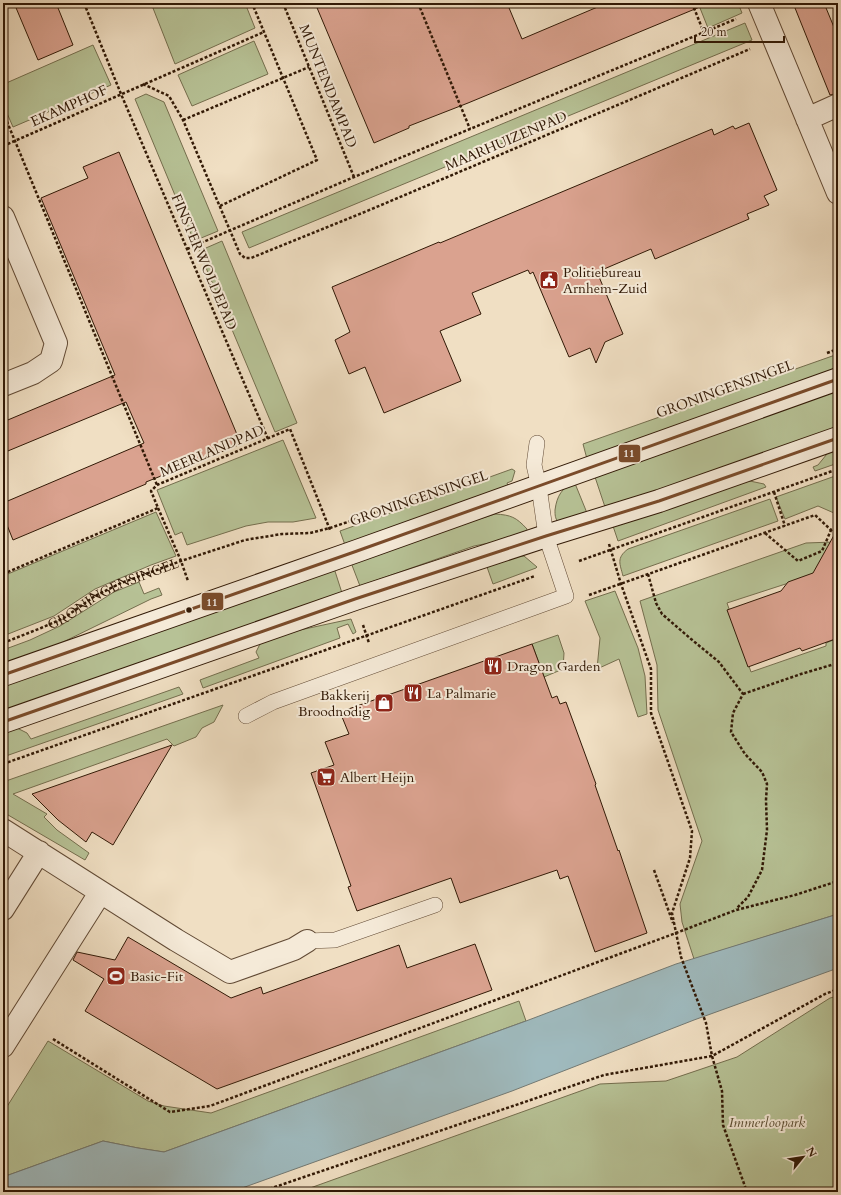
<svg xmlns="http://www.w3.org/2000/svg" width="841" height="1195" font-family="Cardo,serif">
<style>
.green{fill:#b7c296;stroke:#746e4e}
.water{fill:#9fbabe;stroke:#737a74}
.building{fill:#daa28f;stroke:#311906}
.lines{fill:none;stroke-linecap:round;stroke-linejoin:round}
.lane-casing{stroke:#614a35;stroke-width:16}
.street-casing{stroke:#614a35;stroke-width:24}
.secondary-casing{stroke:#311906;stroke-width:24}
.path{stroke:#311906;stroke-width:2.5;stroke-dasharray:3 2;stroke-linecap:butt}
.lane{stroke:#f5ead8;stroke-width:15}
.street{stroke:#f5ead8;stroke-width:22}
.secondary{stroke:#f5ead8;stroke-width:22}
.bus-1-casing{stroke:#f5ead8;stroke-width:6}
.bus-1{stroke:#7a4b2a;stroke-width:3}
.bus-dot{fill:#311906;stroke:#f5ead8;stroke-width:1.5}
.labels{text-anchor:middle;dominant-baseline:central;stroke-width:4;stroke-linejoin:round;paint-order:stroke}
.street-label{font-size:14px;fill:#311906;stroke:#f5ead8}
.poi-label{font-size:14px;fill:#311906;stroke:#f5ead8;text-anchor:start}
.park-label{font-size:14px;font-style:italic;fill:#594c31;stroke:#f5ead8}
.line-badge{stroke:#f5ead8;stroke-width:1.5}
.badge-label{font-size:11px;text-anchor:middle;font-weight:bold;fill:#fff}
</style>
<rect width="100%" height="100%" fill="#f0dfc3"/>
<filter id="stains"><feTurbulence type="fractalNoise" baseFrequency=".005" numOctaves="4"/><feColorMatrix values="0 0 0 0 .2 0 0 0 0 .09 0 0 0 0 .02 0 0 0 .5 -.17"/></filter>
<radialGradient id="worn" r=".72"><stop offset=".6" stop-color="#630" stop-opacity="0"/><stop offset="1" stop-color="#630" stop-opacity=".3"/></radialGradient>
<!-- green -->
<path class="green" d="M151 3H245L255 28 175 64Z
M698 3H738L742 13 708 28Z
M745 23 752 40 249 248 242 232Z
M254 41 268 74 192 106 178 75Z
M93 45 111 85 13 127 3 104V92L6 91 4 84Z
M146 94 164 102 218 231 194 241 135 99Z
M222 241 297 423 275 432 199 251Z
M838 354V369L587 459 583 444Z
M838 388V430L606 510 594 474Z
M283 440 316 518 293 522H268L246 526 187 545 182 532 175 535 157 490Z
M838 446V463L815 471 813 467 818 465 831 449Z
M512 469 515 471 512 481 507 483 508 486 345 545 340 531Z
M838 475V512L834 513 818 506 785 519 776 497Z
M745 480 764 484 766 487 618 541 613 526Z
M574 481 587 513 558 522C555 518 555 515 555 510 557 495 562 489 574 481Z
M770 499 778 521 623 576C620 564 616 558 628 549Z
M156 512 176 556 151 565 95 589 54 616 3 636V576Z
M495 514C511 515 516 517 527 529V531L509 539 474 546 360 586 350 560Z
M833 542 838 567 727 603 751 672 826 646V643L838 638V659L833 660 836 667 838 666V914L694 959 682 922 680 904 702 841 658 710 657 665 640 601 806 543Z
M519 553 520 556H524L537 567 536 568 493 584 487 567Z
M333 565 342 593 3 711V683Z
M139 582 144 594 159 588 162 595 151 599 55 646 3 664V650L30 640 60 626 114 592Z
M615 591 638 648 645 676 647 714 638 717 619 659 597 669 600 638 585 601Z
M351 619 356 632 353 634 348 624 337 628 340 638 203 688 200 680 259 658 256 652 263 638Z
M558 635 564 653 563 669 544 677 532 644Z
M179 687 183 694 3 757V731L13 726 27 733 31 739Z
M223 705 214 722 202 728 196 737 174 746 167 739 13 794 47 814 44 817 57 830 89 853 85 860 3 812V782Z
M838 996V1192H299L600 1084 666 1081 737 1057 830 998Z
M519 1001 526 1021 164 1152 138 1148 103 1141 3 1177V1113L48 1041 148 1101 164 1106 211 1113Z"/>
<!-- water -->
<path class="water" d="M838 914V968L694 1020 512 1091 231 1192H3V1177L103 1141 138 1148 164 1152 526 1021 676 964Z"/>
<!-- building -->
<path class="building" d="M14 3H56L73 45 38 60Z
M315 3H507L522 39 607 3 707 4 468 103 409 126V128L374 143Z
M793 3H824L838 37V93L830 95Z
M749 123 777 190 764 196 769 205 747 214 749 219 655 259 651 249 597 272 623 334 605 342 596 363 590 348 569 357 533 272 530 274 528 270 472 293 481 314 440 331 461 381 384 413 365 367 349 374 335 340 350 332 332 287 439 242 440 243 712 129 714 135 733 126 735 129Z
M119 152 241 444 146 482V484L13 540 3 515V503L144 443 126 402 3 453V422L115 375 41 198 88 178 83 167Z
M838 528V638L802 651 800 648 748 667 727 610 781 591 788 582 813 573Z
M532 644 552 698 557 696 560 704 566 702 596 784 595 785 618 851 619 850 628 877 647 933 595 952 568 876 560 879 557 870 460 903 451 878 357 911 348 887 351 886 311 773 334 765 325 742 349 734 340 712Z
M172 745 113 845 92 832 86 842 58 820 32 794Z
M128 937 231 998 261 987 263 994 399 945 407 968 475 944 492 990 217 1089 85 1011 104 979 73 960 77 952 115 960Z"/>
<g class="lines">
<defs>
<path id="lane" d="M246 716 273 702 566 596 546 536 539 487 534 465 537 443
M307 941 335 940 435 905"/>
<path id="street" d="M759 3 838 193
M807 119 838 105
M3 217 56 343 51 361 33 373 3 385
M3 830 176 940 230 972 294 949 307 941
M3 909 39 852
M3 1046 100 893"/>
<path id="secondary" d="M3 675 357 551 838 379
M3 722 355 599 546 536 659 501 838 438"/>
</defs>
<!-- lane casing -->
<use href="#lane" class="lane-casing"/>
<!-- street casing -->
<use href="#street" class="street-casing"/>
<!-- secondary casing -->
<use href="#secondary" class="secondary-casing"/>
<!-- path -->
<g class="path">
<path d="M84 3 121 94 268 439"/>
<path d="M283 3 354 177"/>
<path d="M418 3 470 129"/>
<path d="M692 3 704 33"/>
<path d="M143 84 169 96 183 120 240 254 245 258H251L367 211 750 49"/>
<path d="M3 112 157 485"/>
<path d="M183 120 309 67"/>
<path d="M3 146 264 32"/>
<path d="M220 206 317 160 252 3"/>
<path d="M187 249 354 177 736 19"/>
<path d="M827 353 838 349"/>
<path d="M774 492 785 526"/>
<path d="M158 508 181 561 188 581"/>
<path d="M765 533 798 561 822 551 831 530"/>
<path d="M609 544 621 584 651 669V713L692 831 690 858 672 913 681 957 706 1023 712 1056 722 1091 723 1125 747 1192"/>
<path d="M579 561 838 469"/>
<path d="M3 574 158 508 151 491 157 485 290 429 330 530"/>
<path d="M648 574 656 603 662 614 691 639 719 662 743 694 733 713 731 732 745 754 762 772 767 784 766 800 767 830 762 870 748 897 736 909"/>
<path d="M589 595 815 515 831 530 838 527"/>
<path d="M363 625 369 643"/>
<path id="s1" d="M3 643 41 628 64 618 95 596 121 583 181 561 245 540 282 534 310 533 330 528 474 479"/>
<path d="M743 694 801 674 838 663"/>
<path d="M3 764 535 576"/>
<path d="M654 870 673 923"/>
<path d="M53 1039 170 1112 210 1106 676 933 736 910 795 895 838 881"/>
<path d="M260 1192 604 1075 712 1056 825 994 838 989"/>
</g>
<!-- lane -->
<use href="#lane" class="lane"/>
<!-- street -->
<use href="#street" class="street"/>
<!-- secondary -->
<use href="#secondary" class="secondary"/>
<defs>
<path id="bus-1" d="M3 675 357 551 838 379
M3 722 355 599 546 536 659 501 838 438"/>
</defs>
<!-- bus-1 casing -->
<use href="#bus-1" class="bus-1-casing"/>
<!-- bus-1 -->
<use href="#bus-1" class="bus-1"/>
</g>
<!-- icons -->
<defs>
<symbol id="civic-square" viewBox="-11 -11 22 22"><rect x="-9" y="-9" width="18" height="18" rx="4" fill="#8f2418" stroke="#f5ead8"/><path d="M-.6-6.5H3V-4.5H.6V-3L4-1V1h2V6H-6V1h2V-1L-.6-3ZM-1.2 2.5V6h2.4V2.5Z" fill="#fff"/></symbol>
<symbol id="restaurant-square" viewBox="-11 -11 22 22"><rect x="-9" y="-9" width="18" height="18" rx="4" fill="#8f2418" stroke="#f5ead8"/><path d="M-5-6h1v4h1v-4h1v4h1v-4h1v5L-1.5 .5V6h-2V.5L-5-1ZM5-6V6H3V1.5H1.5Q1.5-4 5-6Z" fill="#fff"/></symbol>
<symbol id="shop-square" viewBox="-11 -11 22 22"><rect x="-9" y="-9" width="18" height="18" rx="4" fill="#8f2418" stroke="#f5ead8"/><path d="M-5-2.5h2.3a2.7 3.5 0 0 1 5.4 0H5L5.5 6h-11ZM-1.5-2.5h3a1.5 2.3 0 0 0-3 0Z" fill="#fff"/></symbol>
<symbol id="supermarket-square" viewBox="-11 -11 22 22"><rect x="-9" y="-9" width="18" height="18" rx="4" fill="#8f2418" stroke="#f5ead8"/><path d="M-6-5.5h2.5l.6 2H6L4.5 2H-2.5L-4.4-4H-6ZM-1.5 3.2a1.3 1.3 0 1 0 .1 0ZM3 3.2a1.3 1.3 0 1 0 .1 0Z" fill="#fff"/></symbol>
<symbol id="stadium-square" viewBox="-11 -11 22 22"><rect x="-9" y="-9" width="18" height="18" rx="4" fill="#8f2418" stroke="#f5ead8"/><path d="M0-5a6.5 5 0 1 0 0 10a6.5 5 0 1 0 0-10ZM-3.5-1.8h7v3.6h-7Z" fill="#fff"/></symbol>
</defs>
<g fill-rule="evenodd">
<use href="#civic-square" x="538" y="269" width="22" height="22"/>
<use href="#restaurant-square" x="482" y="655" width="22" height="22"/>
<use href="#restaurant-square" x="402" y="682" width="22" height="22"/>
<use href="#shop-square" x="373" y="692" width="22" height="22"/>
<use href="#supermarket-square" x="315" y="766" width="22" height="22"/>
<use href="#stadium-square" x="105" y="965" width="22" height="22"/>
</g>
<!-- markers -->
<circle class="bus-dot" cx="189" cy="610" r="3.5"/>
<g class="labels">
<!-- street labels -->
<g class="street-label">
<text transform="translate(328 86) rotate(68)">MUNTENDAMPAD</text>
<text transform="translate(69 106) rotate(-24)">EKAMPHOF</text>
<text transform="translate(506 141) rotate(-23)">MAARHUIZENPAD</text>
<text transform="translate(204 262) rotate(67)">FINSTERWOLDEPAD</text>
<text transform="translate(725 389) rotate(-20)">GRONINGENSINGEL</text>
<text transform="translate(212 451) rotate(-23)">MEERLANDPAD</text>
<text transform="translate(419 498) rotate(-19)">GRONINGENSINGEL</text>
<text stroke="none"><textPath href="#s1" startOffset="121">GRONINGENSINGEL</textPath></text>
</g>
<!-- poi labels -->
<g class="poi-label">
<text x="563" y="272">Politiebureau<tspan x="563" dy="16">Arnhem-Zuid</tspan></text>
<text x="507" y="666">Dragon Garden</text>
<text x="427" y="693">La Palmarie</text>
<text x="370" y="695" text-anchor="end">Bakkerij<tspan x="370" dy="16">Broodnodig</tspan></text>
<text x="340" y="777">Albert Heijn</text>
<text x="130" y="976">Basic-Fit</text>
</g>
<!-- park labels -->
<g class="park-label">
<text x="767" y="1122">Immerloopark</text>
</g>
</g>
<g class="line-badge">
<rect x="618" y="444" width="23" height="19" rx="4" fill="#7a4b2a"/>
<rect x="201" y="592" width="23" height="19" rx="4" fill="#7a4b2a"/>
</g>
<g class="badge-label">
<text x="629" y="457">11</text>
<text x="212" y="606">11</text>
</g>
<!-- margin -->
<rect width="841" height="1195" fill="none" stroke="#f0dfc3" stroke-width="16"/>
<rect x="4" y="4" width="833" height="1187" fill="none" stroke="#311906" stroke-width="2"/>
<rect x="8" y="8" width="825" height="1179" fill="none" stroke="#311906"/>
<!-- north arrow -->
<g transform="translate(803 1157) rotate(60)" stroke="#f5ead8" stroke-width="3" paint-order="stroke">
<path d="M0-3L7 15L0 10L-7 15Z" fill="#311906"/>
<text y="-6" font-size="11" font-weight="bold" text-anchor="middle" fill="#311906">N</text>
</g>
<!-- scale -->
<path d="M695 36v6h89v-6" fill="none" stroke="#311906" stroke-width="2"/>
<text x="701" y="36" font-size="12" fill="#311906" stroke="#f5ead8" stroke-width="3" paint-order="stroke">20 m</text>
<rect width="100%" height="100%" filter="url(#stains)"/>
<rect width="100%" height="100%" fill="url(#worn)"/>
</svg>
